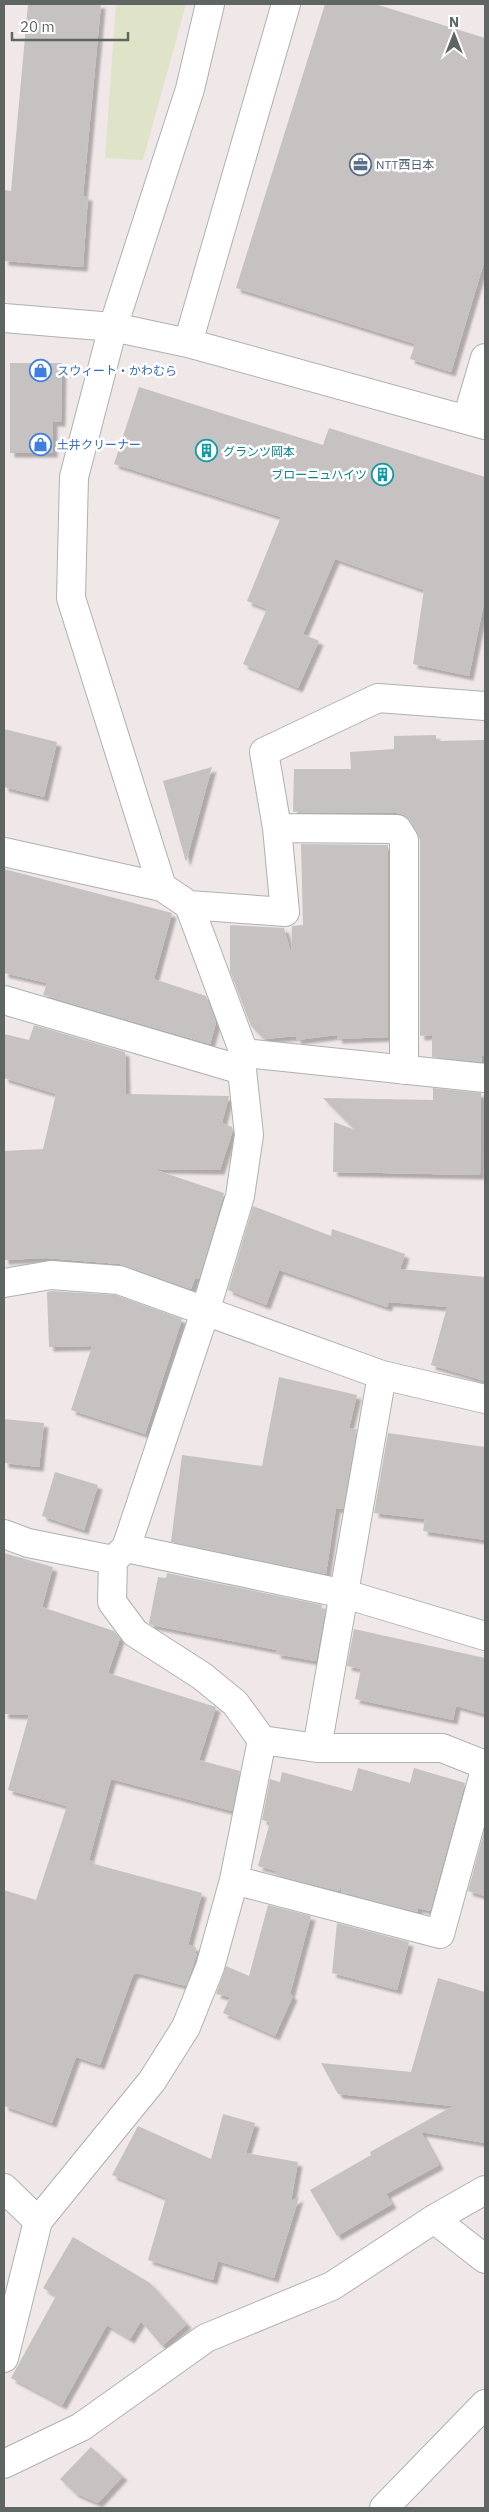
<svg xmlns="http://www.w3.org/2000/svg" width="489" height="2512" font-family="'IBM Plex Sans','Noto Sans JP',sans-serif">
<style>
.green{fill:#dfe3c7}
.building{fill:#c7c2c2;filter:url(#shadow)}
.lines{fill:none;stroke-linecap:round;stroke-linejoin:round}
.minor-casing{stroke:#adb2b1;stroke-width:30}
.minor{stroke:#fff;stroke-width:28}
.labels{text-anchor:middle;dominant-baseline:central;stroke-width:5;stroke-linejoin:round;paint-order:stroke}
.service-label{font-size:12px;fill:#4e5e75;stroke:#fff;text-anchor:start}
.shop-label{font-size:12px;fill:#366cbe;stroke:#fff;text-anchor:start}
.culture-label{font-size:12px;fill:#0d838f;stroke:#fff;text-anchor:start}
</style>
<defs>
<filter id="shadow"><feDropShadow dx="4.5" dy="4.5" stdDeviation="1" flood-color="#0004"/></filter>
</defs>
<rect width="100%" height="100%" fill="#efe7e8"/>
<!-- green -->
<path class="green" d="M116 4H186L143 160 105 158Z"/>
<!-- building -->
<path class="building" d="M28 4H101L83 196H88L83 267 4 261V190L11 191Z
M325 4H375L485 38V259L451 372 410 359 415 344 236 288Z
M10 363H62L61 422H53V453H10Z
M139 387 323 445 329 428 485 477V598L469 676 413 664 424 590 335 559 303 634 319 641 298 688 243 664 267 609 247 601 281 517 114 464Z
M4 729 57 742 44 797 4 787Z
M436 735V741L485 740V1056H482V1062L432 1057V1035L420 1036V840L410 821 404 815 397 813H300V811L293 812 294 769H351L350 752 394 749V736Z
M212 767 186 862 163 781Z
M301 844 388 845V1037L338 1039 337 1035 297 1040 296 1036 264 1039 251 1026 230 971V925L284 928 291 953 292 926 303 925Z
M4 869 172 913 154 979 206 996 216 1023 210 1044 43 995 47 983 4 973Z
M34 1025 125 1052 126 1094 229 1096 222 1123 232 1127 233 1130 220 1170 153 1169 224 1193 199 1279 195 1278 191 1289 120 1264 46 1258 4 1260V1151L43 1149 56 1094 4 1078V1034L29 1040Z
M433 1088 481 1093 480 1175 333 1172 334 1122 355 1130 323 1098 433 1100Z
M253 1206 331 1236 332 1229 405 1254 400 1269 485 1277V1381L431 1365 447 1307 389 1302 387 1307 279 1270 266 1305 228 1290Z
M52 1291 116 1295 182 1319 145 1434 71 1410 92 1346 49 1347 47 1292Z
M279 1377 357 1395 349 1428 357 1429 343 1509 336 1508 326 1574 171 1542 182 1455 262 1466Z
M4 1419 44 1423 39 1467 4 1463Z
M388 1433 485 1447V1540L423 1531 425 1519 374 1513Z
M55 1472 98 1485 84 1530 42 1516Z
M4 1553 53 1567 42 1607 114 1631 120 1638 108 1673 216 1707 199 1760 240 1771 232 1811 111 1779 89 1860 95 1862 94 1864 202 1893 188 1945 196 1947 195 1953 197 1954 186 1986 136 1973 133 1975 100 2065 76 2057 52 2123 4 2106V1890L36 1900 67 1806 8 1790 29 1715 4 1714Z
M167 1573 322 1605 321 1610 325 1611 316 1661 276 1654 277 1650 151 1625 149 1623 158 1577 166 1578Z
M354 1629 485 1658V1714L456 1706 453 1720 355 1699 361 1669 347 1666Z
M358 1768 410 1783 414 1768 465 1783 430 1911 418 1908 417 1912 341 1892V1886L339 1891 275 1875 276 1871 258 1866 270 1822 262 1820 270 1779 280 1782 282 1772 352 1791Z
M485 1828V1896L468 1891Z
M268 1905 311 1916 290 1994 293 1996 275 2036 223 2013 230 1997 216 1994 226 1966 249 1976Z
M337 1923 409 1942 397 1990 332 1973Z
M438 1978 485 1992V2143L421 2132 439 2165 386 2194 392 2204 337 2236 310 2190 371 2155 370 2152 453 2106 338 2094 321 2063 411 2072Z
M223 2114 255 2123 246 2153 298 2162 291 2201 299 2197 274 2278 218 2261 213 2280 148 2260 166 2198 112 2175 138 2126 211 2159Z
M73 2237 150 2283 187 2324 162 2346 141 2321 130 2339 107 2325 62 2405 11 2378 56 2296 43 2288Z
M91 2447 123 2476 98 2503 75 2493 60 2479Z"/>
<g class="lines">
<defs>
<path id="minor" d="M4 318 113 327 188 343 485 425
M188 343 286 4
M467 419 485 358
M277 828 397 829 404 840V1070
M4 852 162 887 189 905 285 912 277 828 264 752 378 698 485 706
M162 887 71 598 74 477 113 327 190 89 210 4
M4 1000 242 1070
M244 1053 485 1078
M4 1283 51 1275 119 1280 382 1375 485 1399
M4 1534 28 1543 113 1560 126 1548 345 1594 485 1636
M126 1548 205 1312 240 1196 249 1135 242 1070 244 1053 189 905
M113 1560 112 1602 135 1633 202 1676 235 1703 262 1740 317 1748H442L485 1765
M317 1748 382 1375
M234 1880 440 1934 485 1770
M4 2188 38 2221
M434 2219 485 2259
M4 2358 38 2221 152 2081 186 2027 210 1967 234 1880 262 1740
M4 2464 81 2427 206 2338 332 2286 434 2219 485 2190
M384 2508 485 2404"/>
</defs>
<!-- minor casing -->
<use href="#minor" class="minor-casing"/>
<!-- minor -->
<use href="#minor" class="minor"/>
</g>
<!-- icons -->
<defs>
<symbol id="office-ring" viewBox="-11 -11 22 22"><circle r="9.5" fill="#fff" stroke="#5c6f8a" stroke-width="1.5"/><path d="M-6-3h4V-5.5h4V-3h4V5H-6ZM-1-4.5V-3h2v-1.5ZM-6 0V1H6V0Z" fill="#5c6f8a"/></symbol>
<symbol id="shop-ring" viewBox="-11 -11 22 22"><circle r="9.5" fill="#fff" stroke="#3f7fe0" stroke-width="1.5"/><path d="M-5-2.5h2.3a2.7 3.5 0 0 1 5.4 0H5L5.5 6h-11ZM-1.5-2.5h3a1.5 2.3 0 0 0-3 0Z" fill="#3f7fe0"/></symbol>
<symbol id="building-ring" viewBox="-11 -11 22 22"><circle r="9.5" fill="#fff" stroke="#0f9aa8" stroke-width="1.5"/><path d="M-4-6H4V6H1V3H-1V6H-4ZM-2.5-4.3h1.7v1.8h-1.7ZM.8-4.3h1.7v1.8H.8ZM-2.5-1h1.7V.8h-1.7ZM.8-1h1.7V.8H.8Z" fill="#0f9aa8"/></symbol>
</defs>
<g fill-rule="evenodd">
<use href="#office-ring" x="348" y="152" width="25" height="25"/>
<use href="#shop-ring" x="28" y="358" width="25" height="25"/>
<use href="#shop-ring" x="28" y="432" width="25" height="25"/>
<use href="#building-ring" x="194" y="438" width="25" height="25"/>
<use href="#building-ring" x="370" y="462" width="25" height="25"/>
</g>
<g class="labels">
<!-- service labels -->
<g class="service-label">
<text x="376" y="164">NTT西日本</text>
</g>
<!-- shop labels -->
<g class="shop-label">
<text x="57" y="370">スウィート・かわむら</text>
<text x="57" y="444">土井クリーナー</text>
</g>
<!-- culture labels -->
<g class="culture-label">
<text x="223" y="451">グランツ岡本</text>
<text x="367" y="474" text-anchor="end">ブローニュハイツ</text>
</g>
</g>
<!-- border -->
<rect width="489" height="2512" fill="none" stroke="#5f6563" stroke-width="10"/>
<!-- north arrow -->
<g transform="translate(454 35)" stroke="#ffffff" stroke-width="4" paint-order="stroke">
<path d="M0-4L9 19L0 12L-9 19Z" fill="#5f6563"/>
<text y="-8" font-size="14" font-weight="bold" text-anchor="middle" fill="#5f6563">N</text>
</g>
<!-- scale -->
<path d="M12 32v8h116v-8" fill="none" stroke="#5f6563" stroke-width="2.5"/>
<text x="20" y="32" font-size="15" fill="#5f6563" stroke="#ffffff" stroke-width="4" paint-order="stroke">20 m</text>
</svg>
